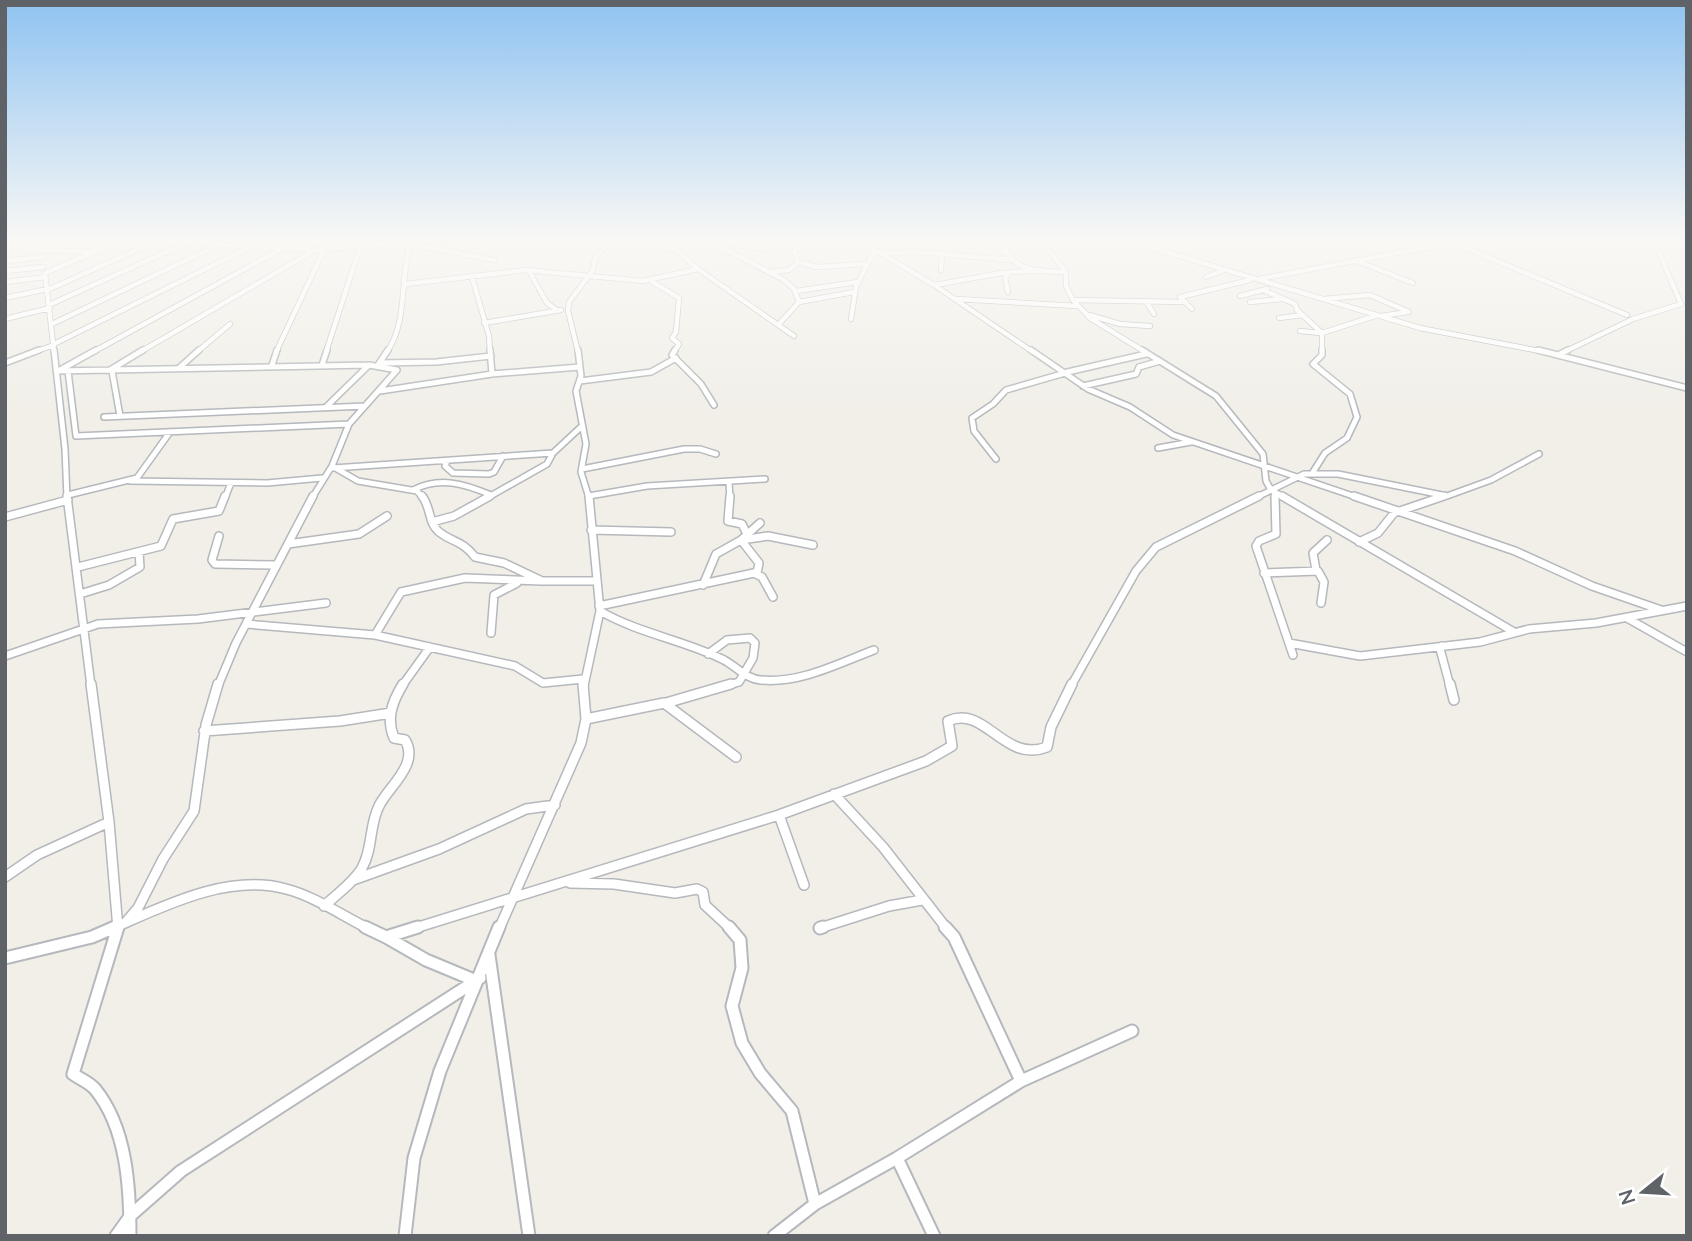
<svg xmlns="http://www.w3.org/2000/svg" width="1692" height="1241" font-family="Lato,sans-serif">
<style>
.lines{fill:none;stroke-linecap:round;stroke-linejoin:round}
.street-far4-casing{stroke:#b5b8bc;stroke-width:6}
.street-far3-casing{stroke:#b5b8bc;stroke-width:8}
.street-far2-casing{stroke:#b5b8bc;stroke-width:10}
.street-far1-casing{stroke:#b5b8bc;stroke-width:12}
.street-casing{stroke:#b5b8bc;stroke-width:15}
.street-far4{stroke:#fff;stroke-width:4.5}
.street-far3{stroke:#fff;stroke-width:5}
.street-far2{stroke:#fff;stroke-width:7}
.street-far1{stroke:#fff;stroke-width:9}
.street{stroke:#fff;stroke-width:11}
</style>
<rect width="100%" height="100%" fill="#f1efe8"/>
<g class="lines">
<defs>
<path id="street-far4" d="M114 238 315 250 411 242 416 238
M643 238 647 243 678 251 698 269 794 336
M698 238 718 244 764 238
M855 238 934 285 1033 352
M1039 238 1066 272V286L1073 300 1090 318 1145 352
M1058 238 1079 245
M1119 238 1420 328 1545 352
M1430 238 1468 249 1627 315
M413 242 453 238
M411 244 494 260
M715 244 784 280 794 289 799 302
M735 245 766 249
M298 247 324 238
M1004 248C1015 272 1043 272 1066 272
M42 249 66 238
M43 250 91 252
M992 258 1021 238
M5 261 43 257
M1357 261 1413 283
M798 262 817 267 865 264
M798 262 794 251 797 248 846 238
M941 270 942 254
M5 271 43 267
M529 271 547 303 557 310
M771 272 789 270 798 262
M472 277 489 336 490 352
M1206 277 1222 271
M1259 279 1429 247 1450 246
M651 281 679 298 676 332 672 338 679 344 674 352
M5 282 45 277
M406 284 526 270 643 281 698 269
M935 285 1001 273 1041 270
M1263 290 1295 304 1297 310 1322 333
M796 291 858 282
M1008 292 1005 278 1010 272
M1240 296 1267 289
M5 298 52 288 152 243
M956 299 1077 306
M1324 299 1370 295 1409 312
M1073 300 1184 302
M1146 301 1154 314
M799 302 854 292
M1250 302 1282 299
M49 305 186 243
M1192 309 1180 297 1250 280
M1089 315 1120 324 1150 326
M1381 316 1408 312
M1279 318 1303 315
M5 319 50 308
M851 319 856 287 873 253 921 252 1010 260
M484 323 561 310
M52 324 218 245
M779 324 799 302
M1300 331 1321 333
M54 344 250 247
M34 352 54 345
M54 352 45 273 127 238
M93 352 283 248
M140 352 315 250
M197 352 230 324
M276 352 324 250
M326 352 363 238
M387 352C409 319 399 277 411 242
M578 352 568 311 569 302 593 270 595 258 611 241 606 238
M1322 352V333L1375 316
M1564 352 1633 319 1681 304 1653 238"/>
<path id="street-far3" d="M54 350 65 449 67 498
M490 350 492 374
M578 350 581 376 576 391 586 444 581 472 589 498
M675 350 672 355 701 384 714 405
M1031 350 1088 389 1130 407 1173 435 1359 498
M1142 350 1216 396 1263 454 1266 481 1271 490 1285 498
M1538 350 1687 388
M1558 355 1568 350
M5 363 39 350
M380 363 436 362 491 356
M272 365 277 350
M322 365 327 350
M378 365 388 350
M179 368 199 350
M60 370 96 350
M110 370 143 350
M56 371 369 365
M68 371 76 436 349 424
M112 371 120 416
M1063 373 1146 354
M580 381 651 372 676 358
M1083 386 1136 374 1139 367 1160 361
M380 391 492 374 580 367
M104 417 365 406
M1158 448 1191 442
M996 459 974 431 972 418 993 404 1006 390 1065 373
M447 461 445 466 453 473 489 474 494 472 503 456
M332 466 358 481 417 491 423 498
M333 468 553 453
M582 469 684 449H700L716 454
M1313 472 1325 453 1347 438 1357 417 1350 394 1313 364 1322 355V350
M130 481 267 483 322 478
M729 483 730 498
M413 490C440 476 465 484 491 495
M1275 492V498
M68 495 137 478 170 432
M589 496 647 486 765 479
M225 498 231 483
M312 498 332 466 349 424 397 370 369 365 326 407
M487 498 547 464 553 453 582 426
M1255 498 1304 474H1338L1447 496 1491 480 1539 454
M1439 498 1445 496"/>
<path id="street-far2" d="M67 496 91 686
M422 496C431 507 428 522 438 531 452 543 461 539 475 557L504 563 542 581H597
M730 496 728 521 742 524 747 534
M1275 496 1276 534 1259 541 1256 546 1293 655
M1282 496 1514 632
M1354 496 1515 551 1592 586 1661 610
M5 517 68 500
M432 522 454 516 490 496
M591 530 671 532
M219 536 212 560 215 564 276 565
M1359 542 1378 533 1394 513 1444 496
M288 544 359 534 387 516
M78 567 161 546 173 519 219 511 225 496
M1316 570 1313 553 1327 540
M757 573 759 563 741 540 768 536 813 545
M1264 573 1318 571 1324 582 1321 603
M703 585 716 554 741 540 760 523
M80 594 109 585 140 567 139 552
M599 606 754 573 762 577 773 597
M600 611C640 634 684 640 724 660 737 667 746 679 761 680 800 684 839 663 874 650
M1627 618 1687 652
M246 624 375 635 515 666 543 683 583 679
M491 633 494 595 517 583
M375 635 401 592 465 578 541 581
M1289 643 1360 656 1480 642 1529 629 1596 623 1687 606
M1442 646 1440 649 1450 686
M708 654 727 640 750 638 755 643 753 658 739 682 725 686
M5 656 98 624 198 619 326 603
M218 686 236 643 313 496
M402 686 430 647
M584 686 600 611 589 496
M1071 686 1136 571 1156 547 1259 496"/>
<path id="street-far1" d="M91 684 109 822 118 929
M1450 684 1454 700
M666 703 731 684
M586 719 664 703 736 757
M204 731 340 721 391 713
M834 794 883 847 947 929
M779 815 804 885
M5 877 37 855 109 822
M353 880 439 849 526 809 555 805
M570 883 614 884 675 893 697 889 703 892 705 905 731 929
M324 906C336 895 354 882 362 868 373 849 369 825 379 806 388 787 420 764 405 740L394 738C386 719 392 702 403 684
M127 921 138 908 163 859 194 811 206 725 218 684
M820 928 889 906 922 900
M111 929C164 906 228 873 286 889 314 896 343 916 369 929
M412 929 779 815 926 761 952 746 948 721C985 704 1004 764 1047 747L1051 727 1072 684
M499 929 581 743 586 719 583 684"/>
<path id="street" d="M118 927 73 1074C80 1079 89 1082 95 1089 127 1128 130 1188 130 1236
M365 927 386 937 418 927
M729 927 740 940 742 968 732 1006 742 1043 760 1073 792 1111 815 1204
M945 927 954 937 1021 1081
M820 928 823 927
M386 937 426 960 474 980
M489 955 529 1236
M5 958 92 937 115 927
M897 1158 934 1236
M116 1236 131 1215 181 1171 480 978
M405 1236 414 1158 440 1071 499 927
M774 1236 815 1204 897 1158 1021 1081 1132 1031"/>
</defs>
<!-- street-far4 casing -->
<use href="#street-far4" class="street-far4-casing"/>
<!-- street-far3 casing -->
<use href="#street-far3" class="street-far3-casing"/>
<!-- street-far2 casing -->
<use href="#street-far2" class="street-far2-casing"/>
<!-- street-far1 casing -->
<use href="#street-far1" class="street-far1-casing"/>
<!-- street casing -->
<use href="#street" class="street-casing"/>
<!-- street-far4 -->
<use href="#street-far4" class="street-far4"/>
<!-- street-far3 -->
<use href="#street-far3" class="street-far3"/>
<!-- street-far2 -->
<use href="#street-far2" class="street-far2"/>
<!-- street-far1 -->
<use href="#street-far1" class="street-far1"/>
<!-- street -->
<use href="#street" class="street"/>
</g>
<!-- sky -->
<linearGradient id="sky" x2="0" y2="1"><stop stop-color="#8fc3f1"/><stop offset="0.58" stop-color="#f9f8f5"/><stop offset="1" stop-color="#f9f8f5" stop-opacity="0"/></linearGradient>
<rect width="1692" height="412" fill="url(#sky)"/>
<!-- border -->
<rect width="1692" height="1241" fill="none" stroke="#5f6368" stroke-width="14"/>
<!-- north arrow -->
<g transform="translate(1643 1192) rotate(252)" stroke="#ffffff" stroke-width="5" paint-order="stroke">
<path d="M0-5L12 26L0 18L-12 26Z" fill="#5f6368"/>
<text y="-10" font-size="19" font-weight="bold" text-anchor="middle" fill="#5f6368">N</text>
</g>
</svg>
